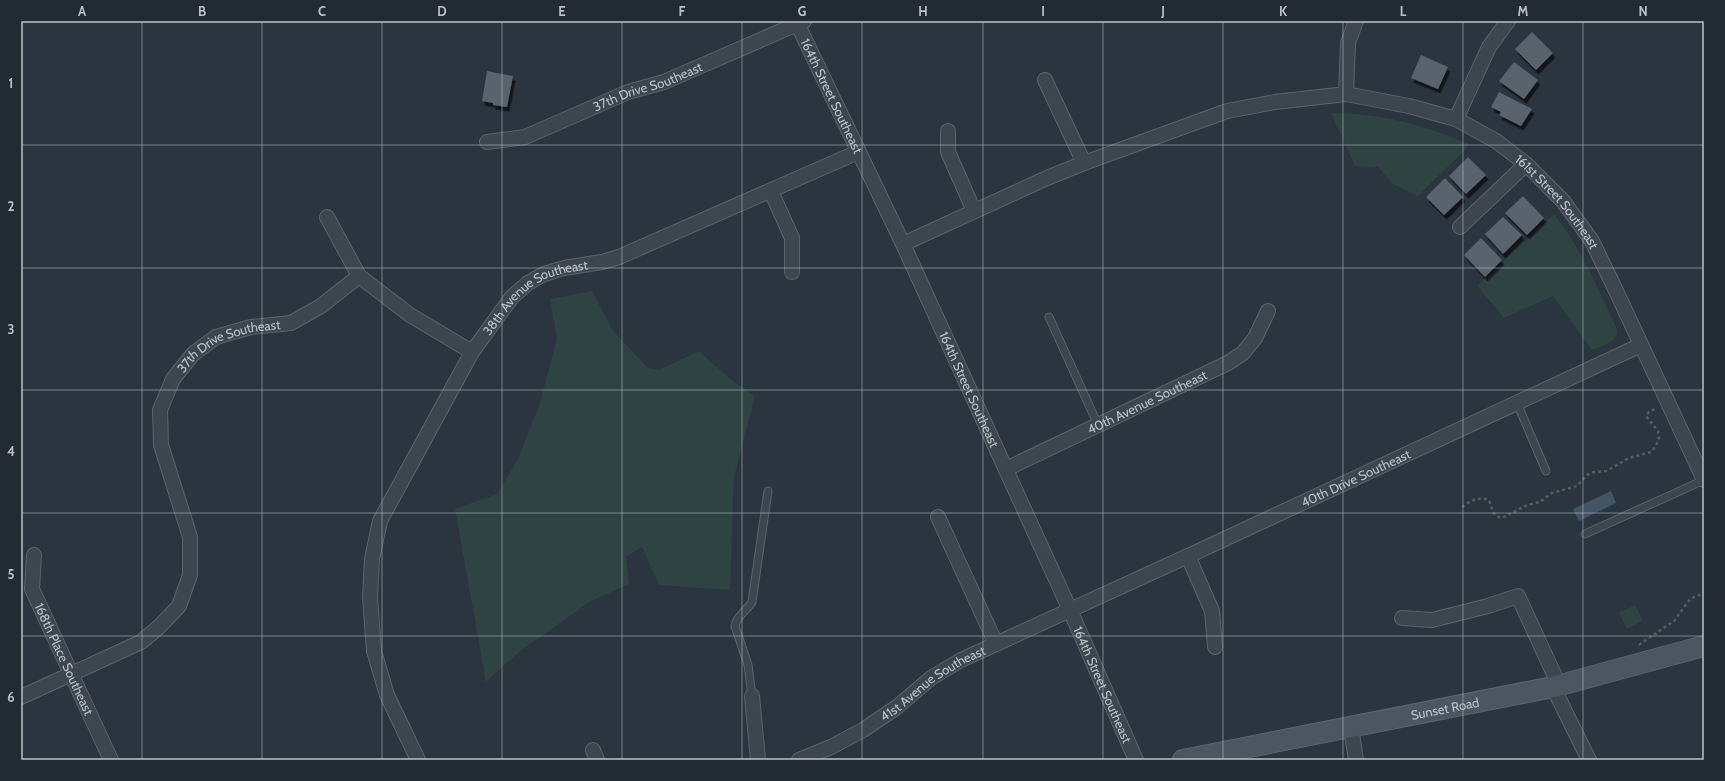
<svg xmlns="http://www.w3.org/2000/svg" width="1725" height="781" font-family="Cabin,sans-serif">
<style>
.green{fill:#2f4342}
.water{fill:#425466}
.building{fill:#58636e;filter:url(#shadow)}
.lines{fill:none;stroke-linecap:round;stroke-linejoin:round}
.lane-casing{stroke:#5b646c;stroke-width:9}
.street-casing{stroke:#5b646c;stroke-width:16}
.secondary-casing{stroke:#5b646c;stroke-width:22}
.path{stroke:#4e6061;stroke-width:2.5;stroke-dasharray:3 3;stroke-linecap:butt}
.lane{stroke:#3d464f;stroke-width:7}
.street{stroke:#3d464f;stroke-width:14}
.secondary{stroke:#4c5661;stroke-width:20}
.grid{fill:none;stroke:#bac1c9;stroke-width:1;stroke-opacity:0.55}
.labels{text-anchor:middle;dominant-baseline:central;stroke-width:4;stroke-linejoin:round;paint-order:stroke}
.street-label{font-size:13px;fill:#bac1c9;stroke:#222b34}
.neatline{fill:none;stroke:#bac1c9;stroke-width:1.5}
.grid-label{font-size:13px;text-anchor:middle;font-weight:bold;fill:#bac1c9}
</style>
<defs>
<filter id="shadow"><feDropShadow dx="2.5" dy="4.5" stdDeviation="0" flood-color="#0009"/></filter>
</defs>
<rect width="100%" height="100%" fill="#2a353f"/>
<!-- green -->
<path class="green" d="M1331 113C1385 114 1420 124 1469 144L1466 149 1418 196 1393 184 1378 167 1355 166Z
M1554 214C1582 249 1598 289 1617 329 1619 342 1602 346 1592 350L1553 296 1504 318 1477 286Z
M592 291 613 331 647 367 659 370 699 351 730 379 755 396 734 477 730 590 659 585 642 547 626 557 629 584 591 601 520 651 486 682 455 509 497 494 518 459 540 403 557 338 550 299Z
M1635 605 1643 621 1627 629 1619 613Z"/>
<!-- water -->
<path class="water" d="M1611 491 1616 503 1579 521 1573 509Z"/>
<!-- building -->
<path class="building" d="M1532 32 1553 53 1536 70 1515 49Z
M1421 55 1448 67 1438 89 1411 78Z
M1514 62 1538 80 1524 99 1499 81Z
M487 71 513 76 507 107 493 105V103L482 101Z
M1499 92 1532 109 1521 126 1499 115 1501 112 1491 107Z
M1468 157 1486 175 1466 194 1449 176Z
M1445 178 1463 197 1444 215 1426 197Z
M1523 196 1544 218 1527 235 1505 213Z
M1503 217 1522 235 1503 254 1485 234Z
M1481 238 1502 260 1485 277 1464 255Z"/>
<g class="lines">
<defs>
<path id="lane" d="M1049 317 1098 425
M1517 403 1546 471
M1585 534 1704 480
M752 696 748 665 735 626C736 617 747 610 752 602L768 491"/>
<g id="street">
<path id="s1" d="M796 21 903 244 1070 610 1136 760"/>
<path d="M1045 80 1084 163"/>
<path d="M1346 94 1348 43 1356 21"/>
<path d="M1456 119 1489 47 1508 21"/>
<path d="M948 131V152L974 211"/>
<path id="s2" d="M487 142 525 137 628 92 664 82 804 21"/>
<path d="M771 191 792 238V272"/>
<path d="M327 217 359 276 410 315 472 352"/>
<path d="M1460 227 1526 164"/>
<path id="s3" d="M903 244 1047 178 1084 163 1227 111 1275 102 1346 94 1409 106 1456 119 1496 141 1526 164 1563 201 1592 241 1618 295 1704 480"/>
<path id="s4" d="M1006 469 1228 363 1243 353 1255 338 1268 311"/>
<path d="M938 517 996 644"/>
<path id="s5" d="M34 555 32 589 111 760"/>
<path d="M1188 556 1212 611 1215 647"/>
<path d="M1402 618 1432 620 1488 606 1518 596 1559 685"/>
<path d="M1553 687 1589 760"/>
<path d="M752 696 758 760"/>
<path id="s6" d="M21 697 141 642 159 627 179 606 190 575V537L161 445 160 410 173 379 193 354 216 337 251 327 291 323 321 306 359 276"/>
<path d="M1351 727 1356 760"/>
<path d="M593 750 597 760"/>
<path id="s7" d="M418 760 387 695 374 651 370 597 372 559 380 521 472 352 512 297 528 283 544 274 564 268 602 262 619 257 858 152"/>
<path id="s8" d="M799 760 831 747 863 730 897 707 931 678 961 660 1188 556 1641 345"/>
</g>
<g id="secondary">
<path id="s9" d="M1183 760 1553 687 1704 646"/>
</g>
</defs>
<!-- lane casing -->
<use href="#lane" class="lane-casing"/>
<!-- street casing -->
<use href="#street" class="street-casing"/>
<!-- secondary casing -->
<use href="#secondary" class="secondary-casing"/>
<!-- path -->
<path class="path" d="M1462 507C1469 501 1480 496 1489 500 1492 508 1492 516 1502 518L1527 505 1540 502 1552 493 1577 486 1587 475 1594 472 1606 471 1629 458 1651 452 1656 446 1659 438 1658 431 1646 416 1649 412 1657 408
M1639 645 1674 621 1690 599 1704 593"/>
<!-- lane -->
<use href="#lane" class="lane"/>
<!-- street -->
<use href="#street" class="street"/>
<!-- secondary -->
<use href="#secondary" class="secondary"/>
</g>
<!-- grid -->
<path class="grid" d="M142 21V760M262 21V760M382 21V760M502 21V760M622 21V760M742 21V760M862 21V760M983 21V760M1103 21V760M1223 21V760M1343 21V760M1463 21V760M1583 21V760M21 145H1704M21 268H1704M21 390H1704M21 513H1704M21 636H1704"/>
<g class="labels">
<!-- street labels -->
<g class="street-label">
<text stroke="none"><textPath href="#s2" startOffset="171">37th Drive Southeast</textPath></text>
<text stroke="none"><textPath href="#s1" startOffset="83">164th Street Southeast</textPath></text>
<text stroke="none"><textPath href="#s3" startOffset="716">161st Street Southeast</textPath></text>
<text stroke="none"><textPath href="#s7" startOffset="529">38th Avenue Southeast</textPath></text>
<text stroke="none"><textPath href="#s6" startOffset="489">37th Drive Southeast</textPath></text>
<text stroke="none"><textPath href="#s1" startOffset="407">164th Street Southeast</textPath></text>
<text stroke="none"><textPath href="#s4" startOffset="156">40th Avenue Southeast</textPath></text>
<text stroke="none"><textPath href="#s8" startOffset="626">40th Drive Southeast</textPath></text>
<text stroke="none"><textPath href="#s5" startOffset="111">168th Place Southeast</textPath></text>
<text stroke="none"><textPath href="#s8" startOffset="155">41st Avenue Southeast</textPath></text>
<text stroke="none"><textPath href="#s1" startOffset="731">164th Street Southeast</textPath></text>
<text stroke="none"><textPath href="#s9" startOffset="267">Sunset Road</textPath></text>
</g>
</g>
<!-- border -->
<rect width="1725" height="781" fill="none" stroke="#222b34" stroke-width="44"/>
<rect x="22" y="22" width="1681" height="737" class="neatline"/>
<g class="grid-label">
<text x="82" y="16">A</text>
<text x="202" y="16">B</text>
<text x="322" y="16">C</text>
<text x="442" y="16">D</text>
<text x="562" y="16">E</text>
<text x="682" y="16">F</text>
<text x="802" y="16">G</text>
<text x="923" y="16">H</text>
<text x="1043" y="16">I</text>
<text x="1163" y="16">J</text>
<text x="1283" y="16">K</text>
<text x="1403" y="16">L</text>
<text x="1523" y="16">M</text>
<text x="1643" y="16">N</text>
<text x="11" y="88">1</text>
<text x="11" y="211">2</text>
<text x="11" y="334">3</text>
<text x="11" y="456">4</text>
<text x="11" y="579">5</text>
<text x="11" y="702">6</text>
</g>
</svg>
